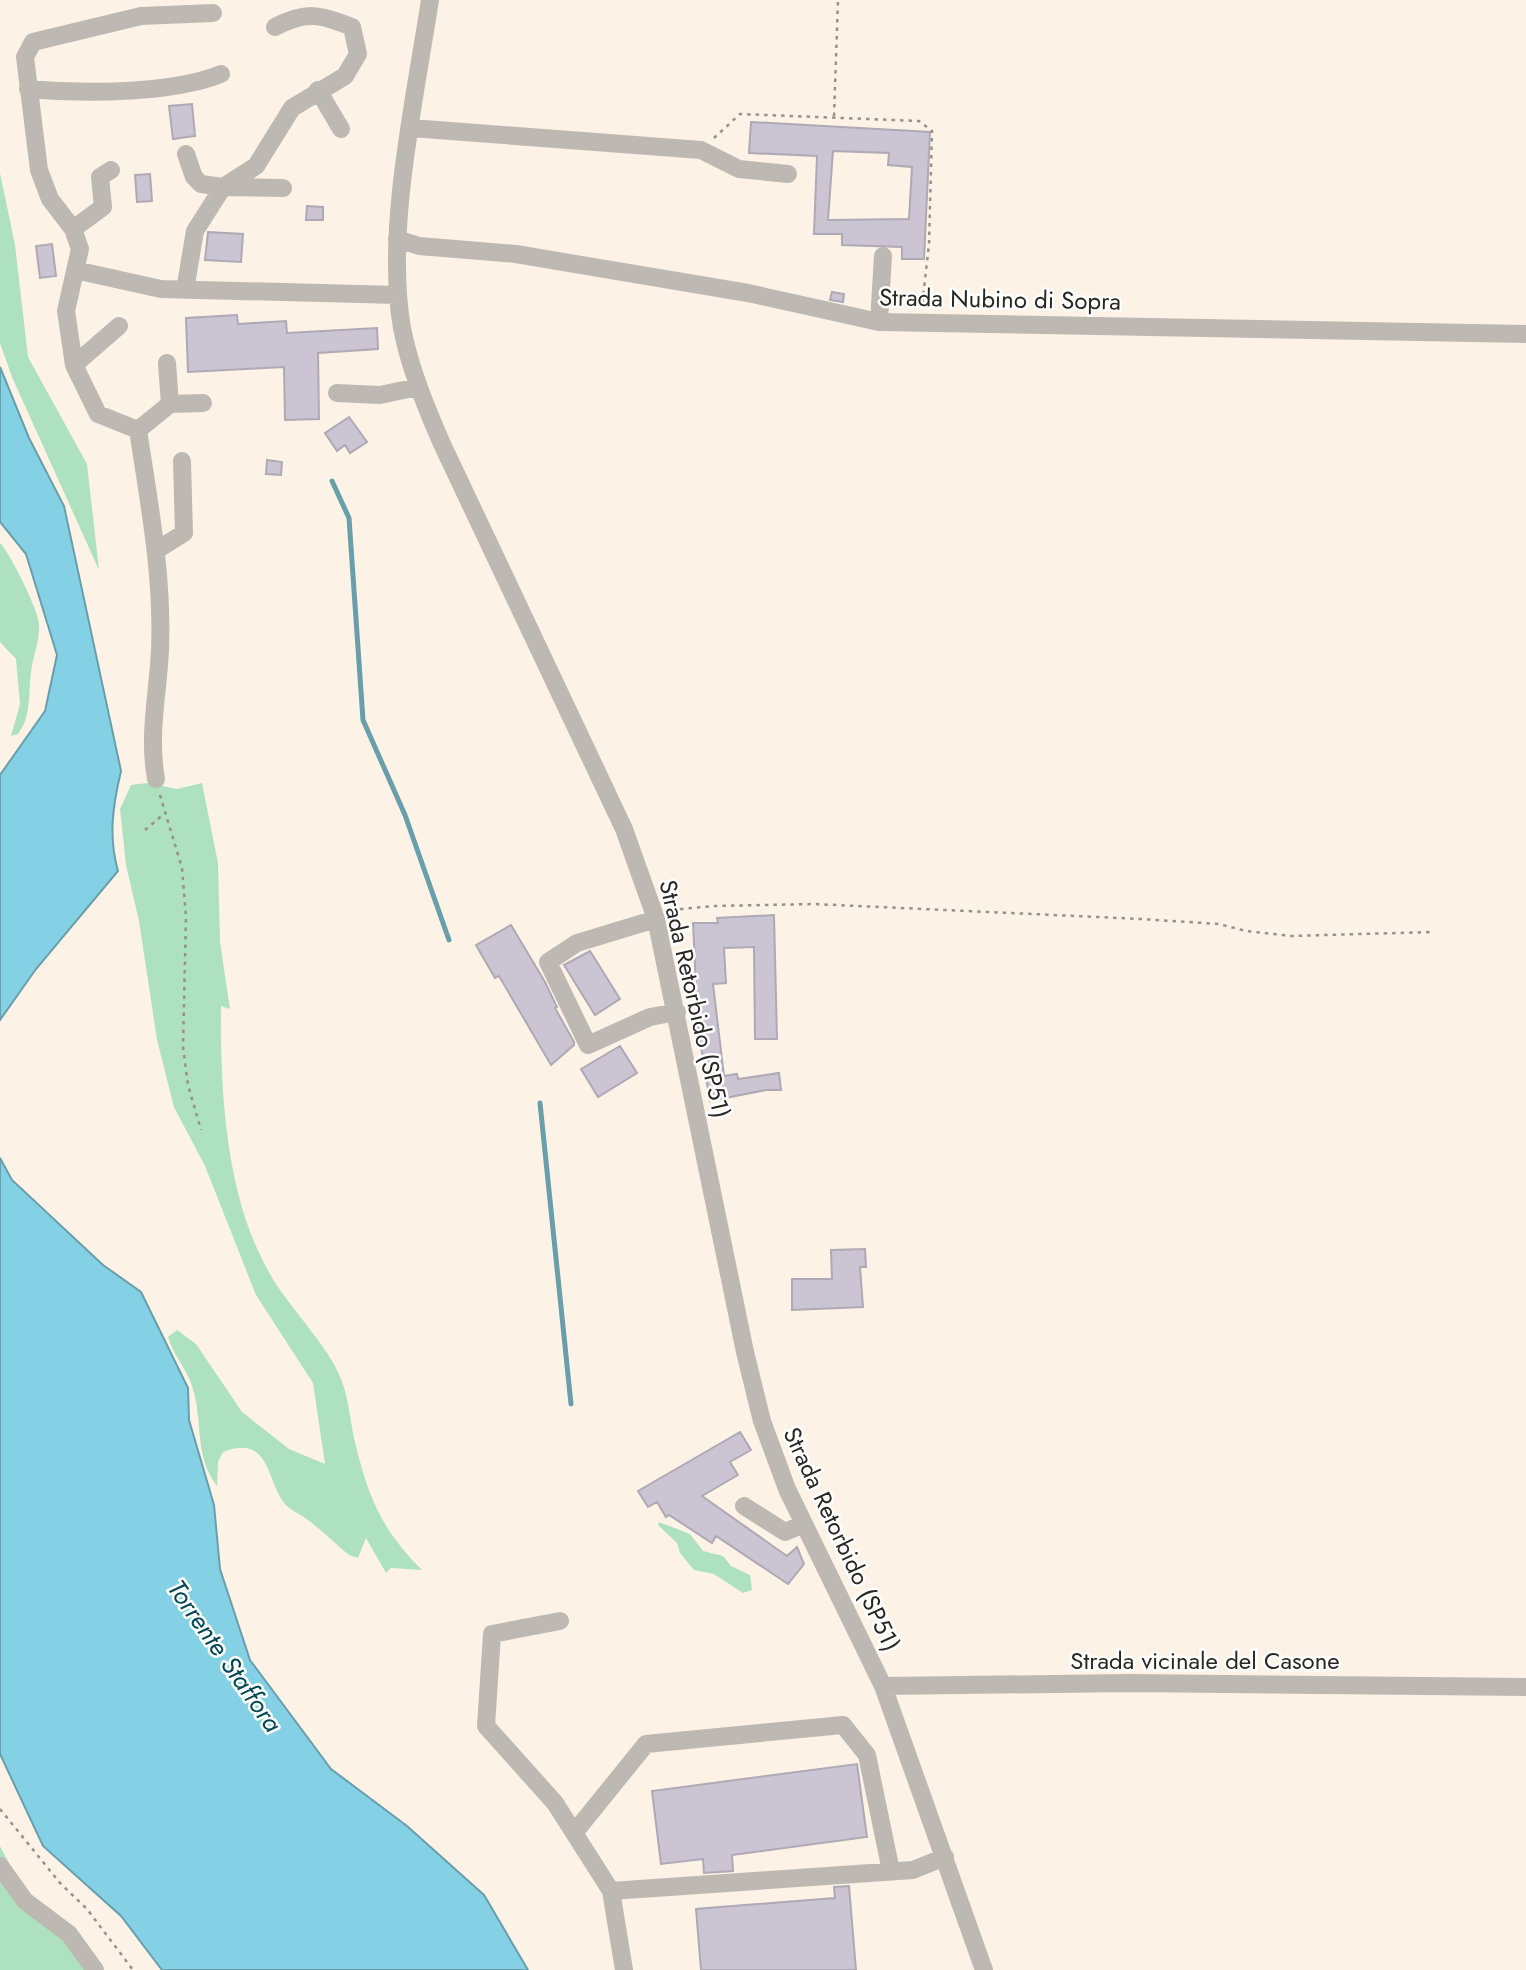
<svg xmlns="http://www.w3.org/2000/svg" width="1526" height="1970" font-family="Jost,sans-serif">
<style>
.green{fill:#ade1bf}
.water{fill:#84d1e6;stroke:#699eab;stroke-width:2}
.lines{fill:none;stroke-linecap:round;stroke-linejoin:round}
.stream{stroke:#699eab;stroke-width:5}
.building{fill:#cbc4d2;stroke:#afa8b5;stroke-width:2;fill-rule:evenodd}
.path{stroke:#979188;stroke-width:2.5;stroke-dasharray:3.5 5;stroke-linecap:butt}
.minor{stroke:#beb8b3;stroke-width:18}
.labels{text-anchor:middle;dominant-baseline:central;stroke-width:5;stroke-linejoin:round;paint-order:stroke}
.street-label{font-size:24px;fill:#2a2722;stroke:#fff}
.water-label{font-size:26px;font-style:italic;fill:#004756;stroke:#fff}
</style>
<rect width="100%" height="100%" fill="#fcf3e6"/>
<!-- green -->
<path class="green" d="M0 173 15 245 28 357 87 464 99 570 12 377 0 343Z
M0 543C10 553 39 611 39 624 40 641 33 656 31 672 28 694 32 716 18 734L11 736 20 704 16 659 0 642Z
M148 783 177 789 202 783 218 863 220 942 230 1009 221 1006C220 1092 226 1199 270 1274 289 1308 328 1345 341 1379 350 1402 350 1424 356 1446 369 1500 383 1531 422 1570L391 1568 386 1573 366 1538 358 1558 349 1555C333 1542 319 1527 302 1516 296 1512 289 1509 284 1503 266 1478 269 1434 223 1452L218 1462 217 1486C193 1454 204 1422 192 1386 187 1369 174 1357 168 1337L177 1330 196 1344 242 1412 289 1449 325 1464 313 1383 256 1295 205 1166 174 1107 157 1040 139 921 126 865 120 809 131 785Z
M659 1522 690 1534 703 1551 723 1556 731 1566 750 1575 752 1590 743 1593 714 1574 694 1570 680 1553 677 1543 658 1525Z
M0 1846 24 1892 103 1970H0Z"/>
<!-- water -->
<path class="water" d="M0 367 29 438 64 506 121 771C113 805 108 836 118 871L36 969 0 1020V775L45 711 57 655 26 554 0 522Z
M0 1158 12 1180 103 1265 141 1292 188 1388 189 1420 214 1505 220 1569 250 1660 331 1769 407 1826 484 1895 528 1970H162L121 1916 43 1846 0 1754Z"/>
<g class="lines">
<!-- stream -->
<path class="stream" d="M332 481 349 518 363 720 405 815 449 940
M540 1103 571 1404"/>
</g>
<!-- building -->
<path class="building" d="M192 104 195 136 173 139 169 106Z
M751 122 930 132 924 259H902V247L842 245V234H814L817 156 749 153ZM833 151 889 153 888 165 912 167 909 219 828 220Z
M150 174 152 201 137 202 135 175Z
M307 206 323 207V220H306Z
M208 232 243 234 241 262 205 260Z
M52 244 56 276 40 278 36 246Z
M832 292 844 294 843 302 830 300Z
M237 315 238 324 286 321 287 333 377 328 378 349 318 353 319 419 285 420 284 367 188 372 186 318Z
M349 417 367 442 350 453 345 445 337 451 325 433Z
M267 460 282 462 281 475 266 474Z
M774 915 777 1039H755L754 947 724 948 726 983 713 984 724 1076 737 1074 738 1079 779 1073 781 1090H766L710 1101 698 1029 693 923H718L717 918Z
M511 925 545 982 557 1007 555 1008 574 1042V1045L551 1065 499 976 495 978 476 945Z
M590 951 620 999 595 1015 564 965Z
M620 1046 637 1073 598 1097 581 1069Z
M865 1249 866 1267H860L863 1307 792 1310V1279H832L831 1250Z
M740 1432 751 1450 730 1462 738 1475 702 1496 787 1556 797 1547 804 1564 788 1584 716 1536 712 1543 669 1515 666 1517 657 1502 648 1507 638 1491Z
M857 1764 867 1837 732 1855 733 1871 704 1873 703 1859 661 1864 652 1791Z
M849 1886 856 1970H701L696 1909 835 1898 834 1887Z"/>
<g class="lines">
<!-- path -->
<path class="path" d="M834 116 838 0
M714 138 740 114 919 121 932 131 929 244 922 306
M160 795 182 868 186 917 183 1047 188 1085 201 1130
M145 830 165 813
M672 912 681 909 714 906 814 904 1141 919 1219 924 1246 931 1292 936 1432 932
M0 1809 60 1883 87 1909 133 1970"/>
<!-- minor -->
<path class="minor" d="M430 0C415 99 385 231 402 328 410 369 426 407 442 444L624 829 656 919 745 1352 762 1421 787 1489 883 1686 984 1970
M28 89C83 94 171 94 221 74
M318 90 341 129
M411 128 701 150 739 169 788 174
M186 154 194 177 201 184 223 187 256 166 292 108 345 76 358 54 352 27C320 14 306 11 275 27
M73 229 103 207 100 177 111 170
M397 239 419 246 516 254 748 293 879 322 1526 334
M75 270 161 289 398 295
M185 290 195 231 223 187 283 188
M879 322 883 256
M74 365 119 326
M337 393 380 395 418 387
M170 404 203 403
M138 430 170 404 167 363
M157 550 184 533 182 461
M156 779C148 734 158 694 160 650 163 575 149 503 138 430L98 414 74 365 66 311 80 249 73 229 50 199 39 170 25 57 33 42 141 16 213 13
M656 919 577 943 548 962 588 1045 650 1017 677 1012
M744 1506 785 1532 804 1524
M560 1621 492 1634 486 1726 555 1803 611 1891 624 1970
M883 1686 1130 1683 1526 1687
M574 1833 646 1744 843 1725 867 1755 891 1871
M0 1866 25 1901 69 1934 95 1970
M611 1891 913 1870 945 1857"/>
</g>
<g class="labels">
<!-- street labels -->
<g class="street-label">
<text transform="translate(1000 299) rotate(1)">Strada Nubino di Sopra</text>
<text transform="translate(695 999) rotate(77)">Strada Retorbido (SP51)</text>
<text transform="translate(842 1539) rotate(65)">Strada Retorbido (SP51)</text>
<text x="1205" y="1660">Strada vicinale del Casone</text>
</g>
<!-- water labels -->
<g class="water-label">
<text transform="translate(225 1656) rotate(55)">Torrente Staffora</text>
</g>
</g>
</svg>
